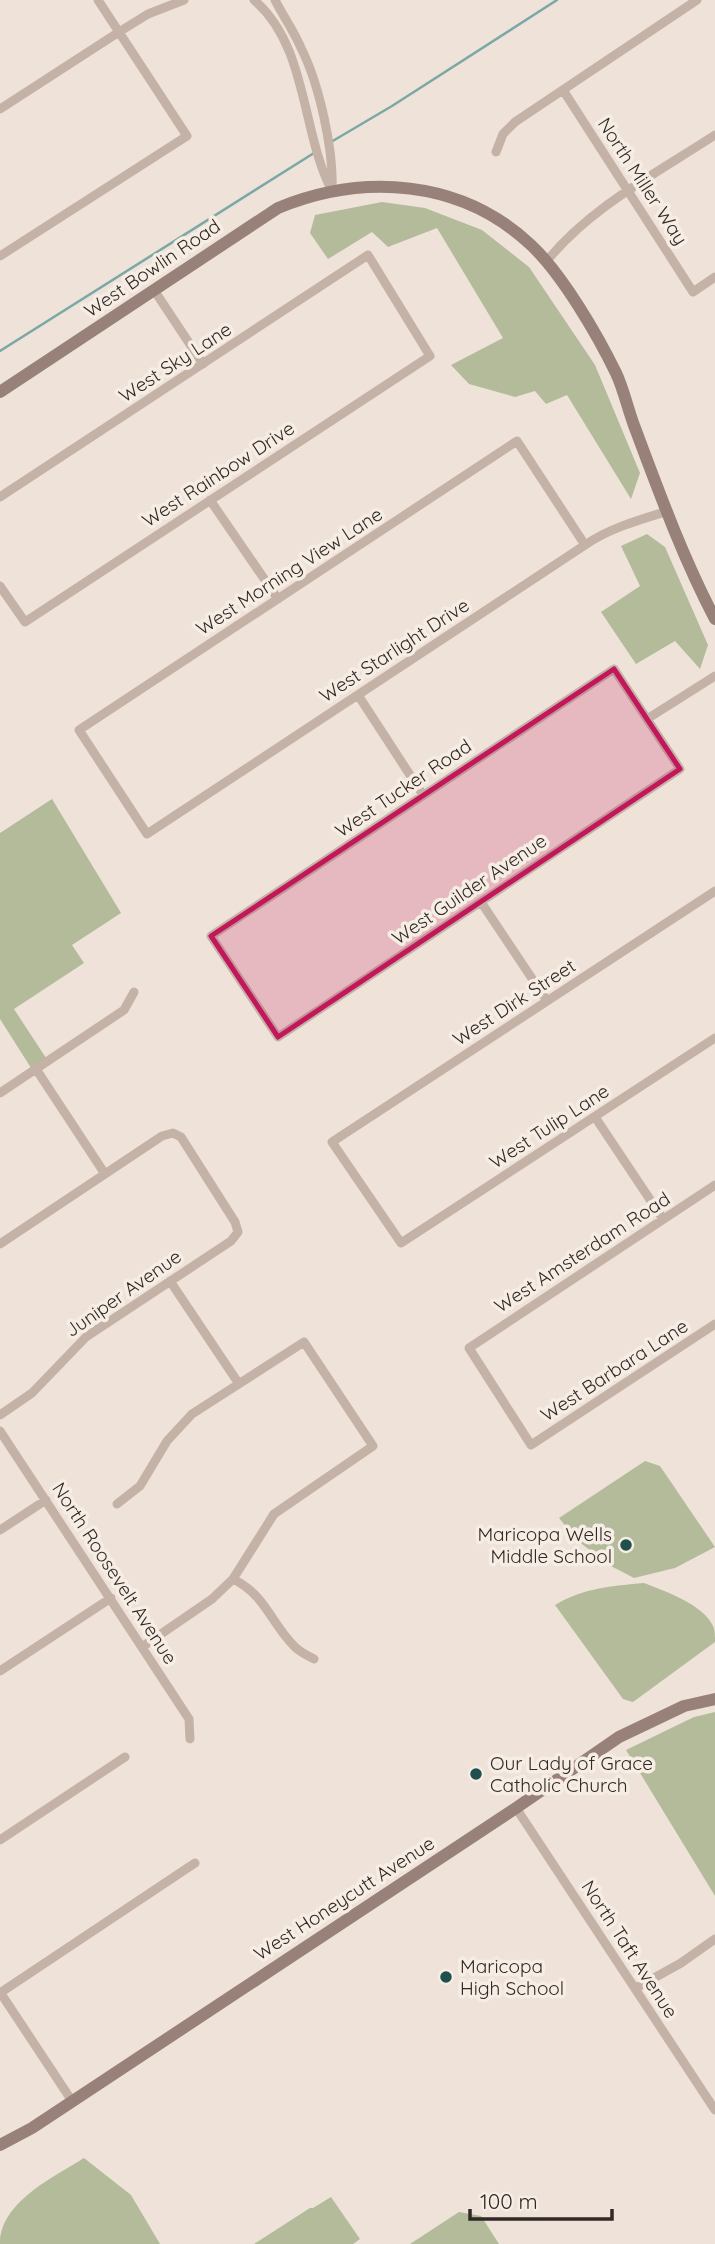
<svg xmlns="http://www.w3.org/2000/svg" width="715" height="2244" font-family="Quicksand,sans-serif">
<style>
.green{fill:#b3bb9b}
.lines{fill:none;stroke-linecap:round;stroke-linejoin:round}
.stream{stroke:#7ba8a6;stroke-width:2.5}
.street{stroke:#c5b2a6;stroke-width:9}
.secondary{stroke:#988178;stroke-width:12}
.marked{fill:#c2185b;fill-opacity:0.2;stroke:#c2185b;stroke-width:5;stroke-linejoin:round}
.poi-dot{fill:#204f4e;stroke:#f6ede4;stroke-width:2.5}
.labels{text-anchor:middle;dominant-baseline:central;stroke-width:7;stroke-linejoin:round;paint-order:stroke}
.street-label{font-size:19px;fill:#322926;stroke:#f6ede4}
.poi-label{font-size:19px;fill:#322926;stroke:#f6ede4;text-anchor:start}
</style>
<rect width="100%" height="100%" fill="#eee2d9"/>
<!-- green -->
<path class="green" d="M382 202 425 208 482 230 529 267 595 365 640 473 631 499 567 395 546 404 535 391 515 397 469 384 451 365 503 338 437 228 388 247 372 232 328 259 310 233 315 215Z
M647 534 665 547 708 645 700 669 675 641 636 664 601 612 640 586 621 546Z
M52 799 121 913 72 945 84 963 14 1009 48 1061 33 1071 0 1019V833Z
M645 1461 660 1466 715 1547 675 1568 634 1578 609 1565 578 1541 559 1518Z
M644 1583C664 1591 703 1604 713 1626 715 1630 715 1636 715 1642L633 1702 623 1699 555 1605C583 1588 612 1586 644 1583Z
M715 1712V1896L626 1750 694 1717Z
M84 2158 131 2195 160 2244H0C0 2202 54 2177 84 2158Z
M331 2197 360 2239 353 2244H254L310 2208H313Z
M459 2212 481 2216 499 2244H410Z"/>
<g class="lines">
<!-- stream -->
<path class="stream" d="M331 142 392 106 557 0
M0 351 314 153"/>
<!-- street -->
<path class="street" d="M254 0C308 46 301 132 332 191
M275 0C283 16 294 31 301 48 319 83 334 151 332 190
M563 90 693 292 715 277
M0 109 119 32 148 14 184 0
M496 152 503 134 515 122 697 0
M0 256 187 136 98 0
M546 262C590 207 657 173 715 135
M154 290 203 364
M0 497 368 255 430 356 25 622 0 586
M210 500 278 599
M585 545 517 441 79 730 147 834 585 545C610 528 639 520 668 511
M614 669 680 769 278 1037 211 936Z
M358 695 423 795
M647 719 715 676
M715 891 332 1142 401 1243 715 1038
M481 902 547 1001
M36 1069 105 1174
M0 1093 124 1010 134 992
M595 1117 663 1219
M715 1185 469 1348 531 1445 715 1324
M0 1244 162 1136 173 1133 181 1137 235 1222 238 1232 231 1241 86 1337 32 1393 0 1415
M170 1281 239 1384
M0 1431 189 1719 190 1739
M117 1504 140 1486 167 1441 192 1414 304 1342 373 1446 274 1514 233 1579 212 1599 142 1647
M0 1530 46 1500
M233 1579C266 1595 271 1624 295 1647 300 1652 308 1656 314 1659
M0 1671 111 1598
M516 1808 715 2110
M0 1840 125 1757
M636 1988 681 1963 715 1939
M0 1992 72 2101
M0 1993 195 1863"/>
<!-- secondary -->
<path class="secondary" d="M0 392 278 208C363 173 461 179 531 245 562 274 597 334 616 373 624 390 628 410 635 428 659 492 683 558 715 619
M0 2145 32 2128 516 1808 619 1737 684 1706 715 1699"/>
</g>
<!-- marked area -->
<path class="marked" d="M614 669 680 769 278 1037 211 936Z"/>
<!-- markers -->
<g class="poi-dot">
<circle cx="626" cy="1545" r="7"/>
<circle cx="476" cy="1774" r="7"/>
<circle cx="446" cy="1977" r="7"/>
</g>
<g class="labels">
<!-- street labels -->
<g class="street-label">
<text transform="translate(643 181) rotate(57)">North Miller Way</text>
<text transform="translate(152 268) rotate(-34)">West Bowlin Road</text>
<text transform="translate(175 362) rotate(-33)">West Sky Lane</text>
<text transform="translate(218 474) rotate(-33)">West Rainbow Drive</text>
<text transform="translate(289 571) rotate(-33)">West Morning View Lane</text>
<text transform="translate(394 650) rotate(-33)">West Starlight Drive</text>
<text transform="translate(403 788) rotate(-34)">West Tucker Road</text>
<text transform="translate(469 889) rotate(-34)">West Guilder Avenue</text>
<text transform="translate(514 1002) rotate(-33)">West Dirk Street</text>
<text transform="translate(549 1126) rotate(-33)">West Tulip Lane</text>
<text transform="translate(582 1252) rotate(-33)">West Amsterdam Road</text>
<text transform="translate(123 1293) rotate(-35)">Juniper Avenue</text>
<text transform="translate(614 1370) rotate(-33)">West Barbara Lane</text>
<text transform="translate(115 1573) rotate(57)">North Roosevelt Avenue</text>
<text transform="translate(344 1898) rotate(-33)">West Honeycutt Avenue</text>
<text transform="translate(630 1949) rotate(57)">North Taft Avenue</text>
</g>
<!-- poi labels -->
<g class="poi-label">
<text x="612" y="1534" text-anchor="end">Maricopa Wells<tspan x="612" dy="22">Middle School</tspan></text>
<text x="490" y="1763">Our Lady of Grace<tspan x="490" dy="22">Catholic Church</tspan></text>
<text x="460" y="1966">Maricopa<tspan x="460" dy="22">High School</tspan></text>
</g>
</g>
<!-- scale -->
<path d="M470 2209v10h142v-10" fill="none" stroke="#322926" stroke-width="3.5"/>
<text x="480" y="2209" font-size="21" fill="#322926" stroke="#f6ede4" stroke-width="5" paint-order="stroke">100 m</text>
</svg>
